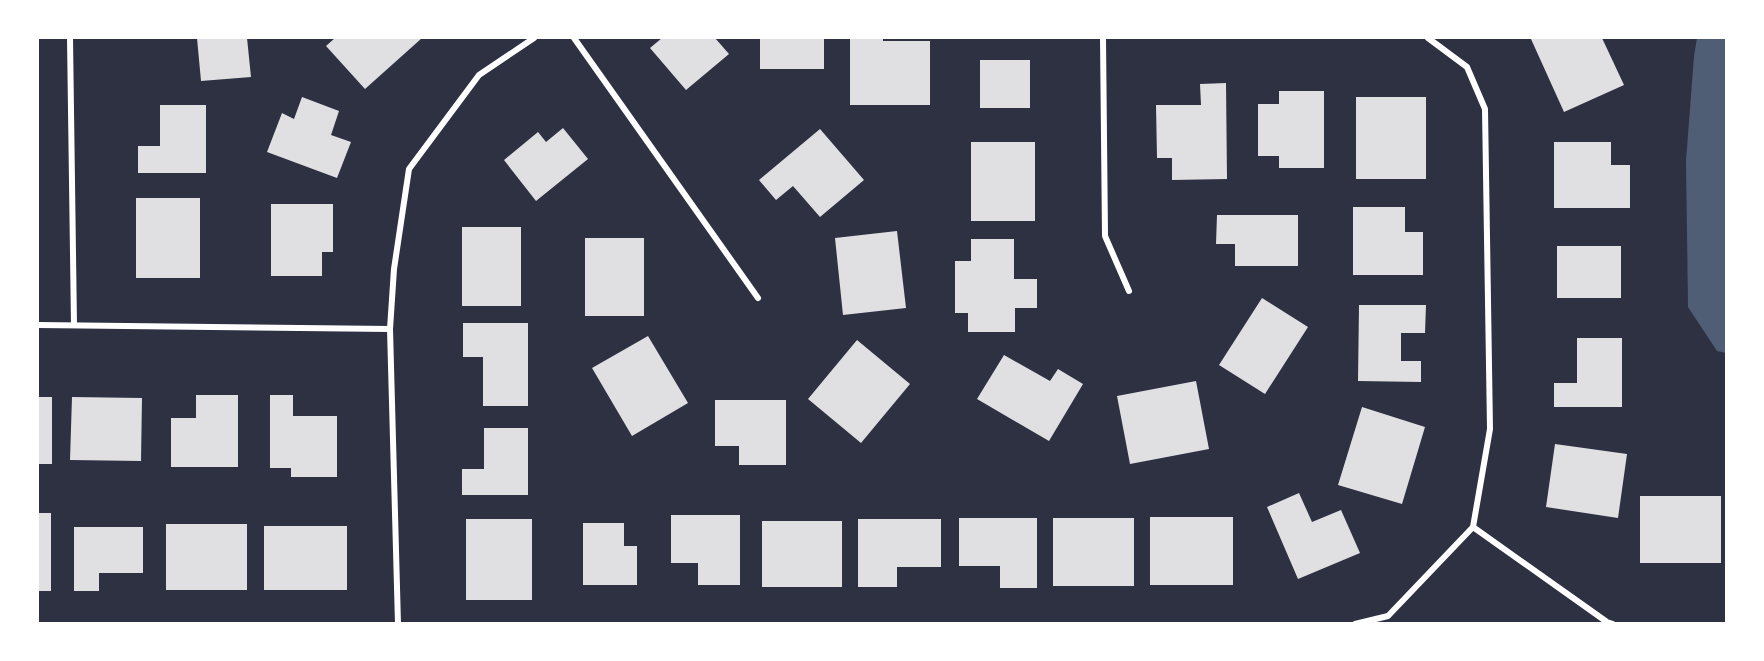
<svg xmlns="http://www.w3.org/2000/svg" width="1764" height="661" font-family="Lato,sans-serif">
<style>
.water{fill:#4f5d75}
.building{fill:#e0e0e3}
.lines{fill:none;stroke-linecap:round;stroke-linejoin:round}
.minor{stroke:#fff;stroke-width:6}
</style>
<rect width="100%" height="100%" fill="#2d3142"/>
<!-- water -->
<path class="water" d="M1697 38H1726V353L1717 351 1688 307 1686 161 1694 56Z"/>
<!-- building -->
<path class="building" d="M197 38H247L251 77 201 81Z
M335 38H422L365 89 326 46Z
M662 38H715L729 54 686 90 650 48Z
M760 38H824V69H760Z
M850 38H883V41H930V105H850Z
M1534 38H1602L1624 85 1564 112 1531 39Z
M980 60H1030V108H980Z
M1226 83 1227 179 1172 180V158H1157L1156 105H1201L1200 84Z
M1279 91H1324V168H1279V156H1258V104H1279Z
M302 97 339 111 331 135 351 142 337 178 267 152 282 113 294 119Z
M1356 97H1426V179H1356Z
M160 105H206V173H138V146H160Z
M563 128 588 159 536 201 504 160 538 132 546 142Z
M820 129 864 180 820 217 793 186 776 200 759 180Z
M971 142H1035V221H971Z
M1554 142H1611V165H1630V208H1554Z
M136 198H200V278H136Z
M271 204H333V252H322V276H271Z
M1353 207H1405V232H1423V275H1353Z
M1217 215H1298V266H1235V244H1216Z
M462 227H521V306H462Z
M897 231 906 308 843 315 835 238Z
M585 238H644V316H585Z
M971 239H1014V279H1037V308H1015V332H968V313H955V261H971Z
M1557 246H1621V298H1557Z
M1262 298 1308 327 1265 394 1219 365Z
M1359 305H1426L1425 333H1401V361H1421V382L1358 381Z
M463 323H528V406H483V357H463Z
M648 336 688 403 632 436 592 368Z
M1577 338H1622V407H1554V383H1577Z
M857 340 910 384 861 443 808 399Z
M1004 355 1050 381 1058 369 1083 384 1049 441 977 399Z
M1196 381 1209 449 1130 464 1117 396Z
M196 395H238V467H171V418H196Z
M270 395H293V416H337V477H291V468H270Z
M38 397H52V464H38Z
M72 397 142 398 141 461 70 460Z
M715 400H786V465H739V446H715Z
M1362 407 1425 427 1402 504 1338 485Z
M484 428H528V495H462V469H484Z
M1555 444 1627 454 1618 518 1546 507Z
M1299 493 1312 522 1341 510 1360 553 1298 579 1267 507Z
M1640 496H1721V563H1640Z
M38 513H51V591H38Z
M671 515H740V585H698V563H671Z
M1150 517H1233V585H1150Z
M959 518H1037V588H1000V566H959Z
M1053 518H1134V586H1053Z
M466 519H532V600H466Z
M858 519H941V567H897V587H858Z
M762 521H842V587H762Z
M583 523H624V546H637V585H583Z
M166 524H247V590H166Z
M264 526H347V590H264Z
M74 527H143V573H99V591H74Z"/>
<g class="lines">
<!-- minor -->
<path class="minor" d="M70 38 74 325
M574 38 758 298
M1103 38 1105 236 1129 291
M38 325 390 329
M1473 527 1607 622 1613 624
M398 624 390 329 394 269 409 169 479 75 534 38
M1355 624 1388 616 1473 527 1490 429 1485 109 1467 67 1428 38"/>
</g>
<!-- border -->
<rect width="1764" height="661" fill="none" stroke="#ffffff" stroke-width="78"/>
</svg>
